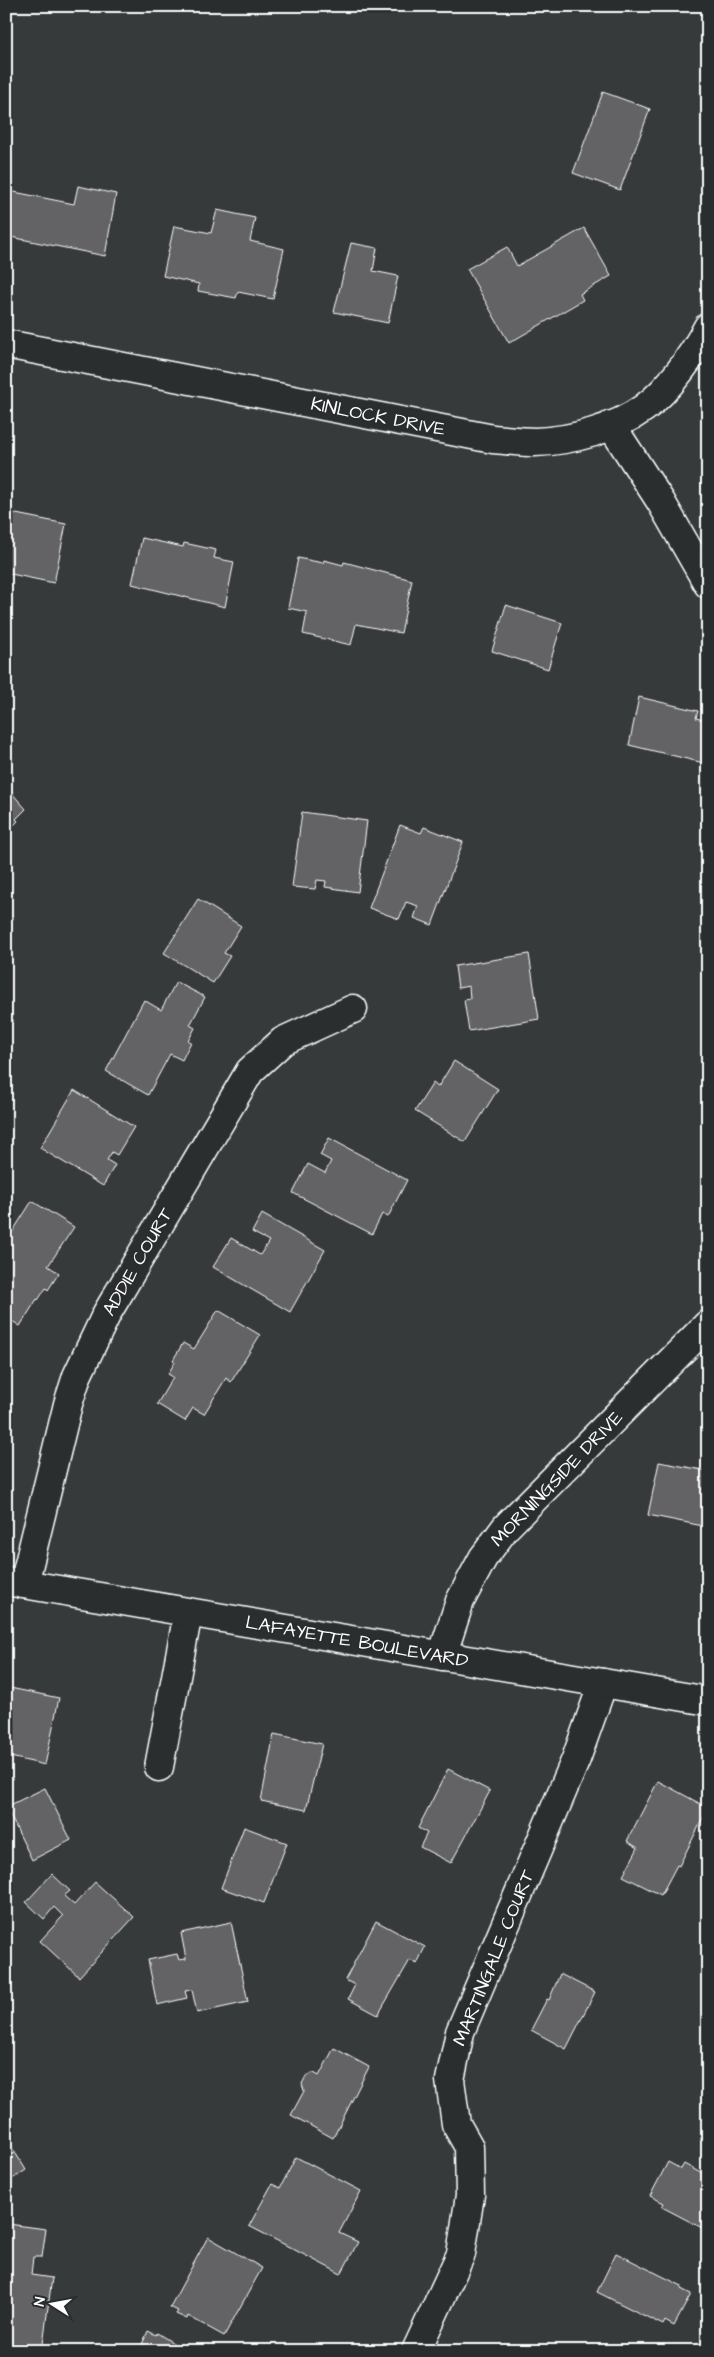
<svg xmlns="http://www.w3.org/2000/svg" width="714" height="2357" font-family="'Architects Daughter',sans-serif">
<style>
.building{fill:#636465;stroke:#fff}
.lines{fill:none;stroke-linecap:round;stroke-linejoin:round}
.street-casing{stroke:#fff;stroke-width:31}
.secondary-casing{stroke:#fff;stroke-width:31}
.street{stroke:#2a2d2e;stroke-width:28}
.secondary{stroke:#2a2d2e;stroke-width:28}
.labels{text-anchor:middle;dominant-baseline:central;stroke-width:4;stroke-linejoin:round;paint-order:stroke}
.street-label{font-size:19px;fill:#fff;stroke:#2a2d2e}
</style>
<rect width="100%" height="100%" fill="#373a3b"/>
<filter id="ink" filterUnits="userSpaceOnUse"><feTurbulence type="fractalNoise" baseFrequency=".02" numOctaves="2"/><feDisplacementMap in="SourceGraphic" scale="10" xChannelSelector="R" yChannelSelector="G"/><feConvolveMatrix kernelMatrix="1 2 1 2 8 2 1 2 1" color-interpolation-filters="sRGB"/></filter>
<g filter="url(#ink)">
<!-- building -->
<path class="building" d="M603 92 650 109 620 190 573 173Z
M78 186 116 194 105 256 6 236V206L9 191 74 204Z
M217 210 255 218 250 241 284 249 273 299 238 292 236 298 198 291 199 284 163 276 174 226 211 233Z
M584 228 611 276 580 294 583 300 509 343 467 269 507 247 517 266Z
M351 243 377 248 373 271 398 276 388 323 334 312Z
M6 512 66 524 54 583 6 573Z
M142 538 183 547 184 543 216 550 214 558 234 562 225 607 132 584Z
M298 558 323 563 324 560 343 565 344 562 412 580 401 633 356 624 351 645 303 634 307 612 288 608Z
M506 605 562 623 548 669 492 651Z
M639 697 698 711 696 718 708 721V764L629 745Z
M10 791 26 809 16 819 18 821 6 833V794Z
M302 812 367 821 358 892 325 887 326 881 317 880 315 889 292 887Z
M400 825 421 833 424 827 463 842 432 925 414 918 418 906 406 902 399 919 369 908Z
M198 899 241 926 224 953 230 956 213 983 164 953Z
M529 954 539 1019 469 1031 464 1000 470 999 469 986 458 988 455 966Z
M176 982 205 997 190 1025 195 1028 188 1041 191 1042 182 1060 170 1054 148 1095 106 1071 144 1000 161 1010Z
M454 1061 498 1089 465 1142 415 1111 433 1083 438 1087Z
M74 1090 134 1127 117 1155 112 1152 107 1160 115 1165 103 1186 40 1148Z
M329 1138 407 1180 388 1217 382 1214 372 1234 293 1193 308 1164 325 1173 331 1161 320 1155Z
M32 1201 74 1227 48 1266 59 1273 48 1290 46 1288 38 1300 37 1299 20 1326 6 1317V1242Z
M262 1214 325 1250 290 1312 213 1267 231 1238 260 1255 269 1241 252 1232Z
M218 1310 260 1335 231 1382 226 1378 204 1414 193 1408 185 1421 157 1404 173 1377 168 1374 175 1362 173 1360 183 1343 194 1349Z
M6 1343 12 1345 6 1364Z
M659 1462 708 1471V1527L648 1515Z
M10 1688 59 1698 45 1765 6 1756V1727L9 1713 6 1712V1709Z
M274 1734 322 1744 306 1810 261 1801Z
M448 1769 490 1791 451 1863 420 1847 427 1833 418 1828Z
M658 1781 708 1808 679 1866 677 1865 661 1895 623 1876 638 1848 627 1841Z
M45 1788 71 1840 32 1860 6 1807Z
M244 1827 287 1843 264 1903 221 1888Z
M52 1874 70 1891 64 1896 74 1905 95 1882 134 1917 79 1977 40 1941 63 1916 54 1907 44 1919 26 1902Z
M376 1921 425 1947 417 1964 410 1960 378 2015 348 1999 355 1985 345 1980Z
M231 1922 248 2002 197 2013 192 1990 185 1991 187 1998 157 2005 148 1960 177 1954 179 1960 186 1959 181 1933Z
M560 1974 595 1992 566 2049 531 2030 547 1999 549 2000Z
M334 2048 369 2067 333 2138 291 2115 304 2091 302 2084 306 2076 314 2073 319 2076Z
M6 2138 26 2170 6 2183Z
M296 2157 361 2191 339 2233 358 2242 341 2274 249 2226 272 2184 280 2188Z
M668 2162 681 2169 684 2164 708 2177V2231L662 2207 664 2203 650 2196Z
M8 2224 46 2229 42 2257H33L31 2275 52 2278 42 2351 6 2350Z
M208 2237 262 2268 224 2336 188 2316 187 2319 176 2314 178 2311 170 2307Z
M616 2253 682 2286 681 2289 691 2294 674 2326 665 2321 663 2325 597 2292Z
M148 2331 156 2335 157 2333 186 2351H139Z"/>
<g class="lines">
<defs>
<path id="street" d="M6 344 493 439C507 440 521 442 535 442 571 441 615 429 644 408 669 390 694 354 708 327
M611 425 661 502 708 584
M24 1584 68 1404 77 1376 107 1313 250 1071 283 1041 353 1009
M442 1656 460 1601 483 1558 506 1527 708 1324
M159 1767 188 1613
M416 2351 461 2254 470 2195 469 2147 456 2124 450 2080 460 2032 576 1759 603 1683"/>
<path id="secondary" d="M6 1581 708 1701"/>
</defs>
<!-- street casing -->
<use href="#street" class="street-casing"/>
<!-- secondary casing -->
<use href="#secondary" class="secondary-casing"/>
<!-- street -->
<use href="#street" class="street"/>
<!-- secondary -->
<use href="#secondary" class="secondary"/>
</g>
</g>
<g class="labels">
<!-- street labels -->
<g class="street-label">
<text transform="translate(378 417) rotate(11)">KINLOCK DRIVE</text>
<text transform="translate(138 1262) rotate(-60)">ADDIE COURT</text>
<text transform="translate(557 1479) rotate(-46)">MORNINGSIDE DRIVE</text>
<text transform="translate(357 1642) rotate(10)">LAFAYETTE BOULEVARD</text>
<text transform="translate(494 1958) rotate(-68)">MARTINGALE COURT</text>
</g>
</g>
<!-- margin -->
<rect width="714" height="2357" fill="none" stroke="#2a2d2e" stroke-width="25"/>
<rect x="12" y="12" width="689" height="2332" fill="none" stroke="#fff" stroke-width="2" filter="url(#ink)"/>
<!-- north arrow -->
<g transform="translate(52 2304) rotate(281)" stroke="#2a2d2e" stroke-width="4" paint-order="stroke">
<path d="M0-4L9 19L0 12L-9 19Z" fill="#ffffff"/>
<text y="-8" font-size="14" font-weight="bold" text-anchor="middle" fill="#ffffff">N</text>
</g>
</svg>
